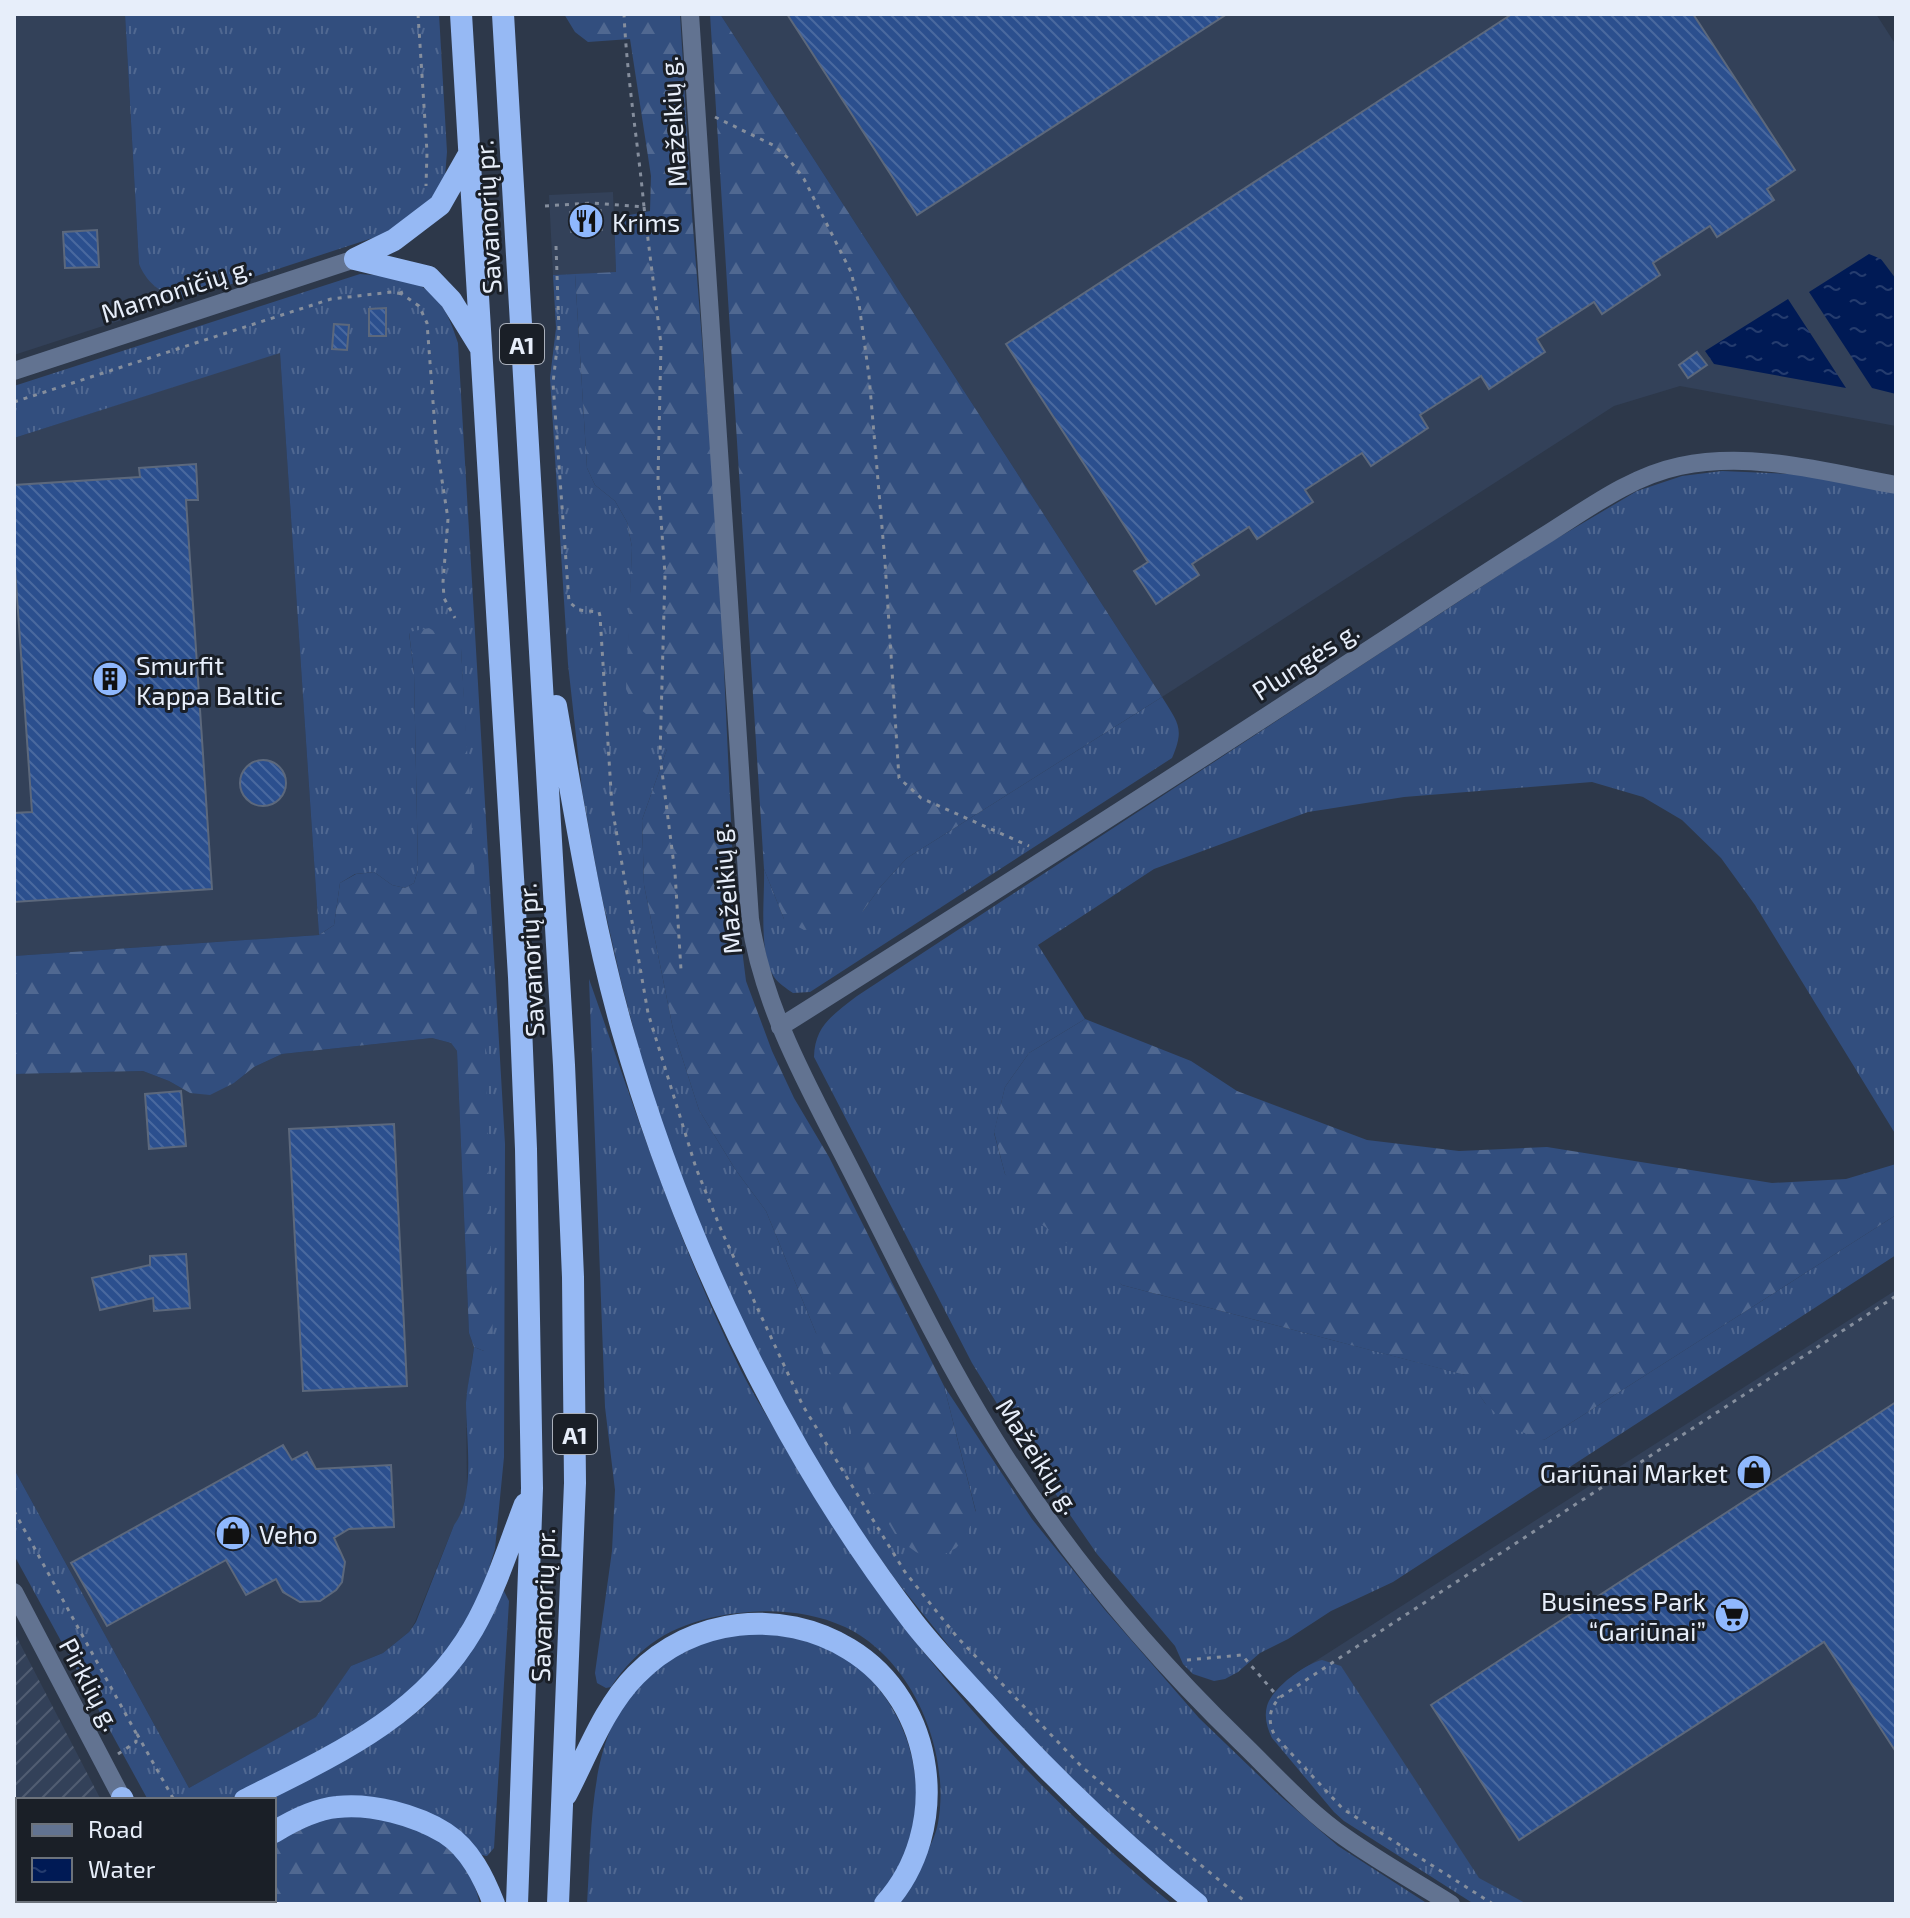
<svg xmlns="http://www.w3.org/2000/svg" width="1910" height="1918" font-family="'Exo 2',sans-serif">
<style>
.built{fill:#334159}
.industrial{fill:url(#industrial-furrows)}
.grass{fill:url(#grass-tufts)}
.forest{fill:url(#forest-firs)}
.water{fill:url(#water-ripples)}
.building{fill:url(#building-back-hatch);stroke:#5c687c;stroke-width:2}
.lines{fill:none;stroke-linecap:round;stroke-linejoin:round}
.path{stroke:#858e9d;stroke-width:3;stroke-dasharray:4 6;stroke-linecap:butt}
.minor{stroke:#627391;stroke-width:18}
.trunk{stroke:#96b9f4;stroke-width:22}
.labels{text-anchor:middle;dominant-baseline:central;stroke-width:6;stroke-linejoin:round;paint-order:stroke}
.shield{fill:#1a1f27;stroke:#aab0bb;stroke-width:2}
.shield-label{font-size:24px;font-weight:bold;fill:#e7eefa}
.street-label{font-size:26px;fill:#e7eefa;stroke:#1a1f27}
.poi-label{font-size:26px;fill:#e7eefa;stroke:#1a1f27;text-anchor:start}
</style>
<defs>
<pattern id="industrial-furrows" width="10" height="10" patternUnits="userSpaceOnUse" patternTransform="scale(2)"><rect width="10" height="10" fill="#334159"/><path d="M-1 1l2-2M0 10L10 0M9 11l2-2" fill="none" stroke="#515d72"/></pattern>
<pattern id="grass-tufts" width="24" height="20" patternUnits="userSpaceOnUse" patternTransform="scale(2)"><rect width="24" height="20" fill="#324e7e"/><path d="M3 7l-1-3M5 7V3M7 7l1-3M15 17l-1-3M17 17v-4M19 17l1-3" fill="none" stroke="#506891"/></pattern>
<pattern id="forest-firs" width="22" height="20" patternUnits="userSpaceOnUse" patternTransform="scale(2)"><rect width="22" height="20" fill="#324e7e"/><path d="M5 1l3.5 6h-7zM16 11l3.5 6h-7z" fill="#506891"/></pattern>
<pattern id="water-ripples" width="26" height="14" patternUnits="userSpaceOnUse" patternTransform="scale(2)"><rect width="26" height="14" fill="#001a55"/><path d="M2 4q2-2 4 0t4 0M15 11q2-2 4 0t4 0" fill="none" stroke="#253c6e"/></pattern>
<pattern id="building-back-hatch" width="6" height="6" patternUnits="userSpaceOnUse" patternTransform="scale(2)"><rect width="6" height="6" fill="#2b4f8e"/><path d="M-1 5l2 2M0 0l6 6M5-1l2 2" fill="none" stroke="#4a699f"/></pattern>
</defs>
<rect width="100%" height="100%" fill="#2d384a"/>
<!-- built -->
<path class="built" d="M14 14H125L139 264 163 294 186 299 14 355Z
M720 14H1876L1896 45V426L1680 386 1614 406 1162 697Z
M613 192 616 273 553 275 549 195Z
M280 352 319 935 14 956V438Z
M432 1038 451 1043 457 1051 469 1333 474 1347 466 1399 467 1492 460 1519 454 1525 415 1622 409 1632 383 1653 351 1666 317 1717 189 1788 14 1469V1074L143 1071 169 1081 190 1093 234 1083 254 1067 282 1054Z
M1896 1290V1904H1518L1475 1883 1309 1757 1292 1676Z"/>
<!-- industrial -->
<path class="industrial" d="M14 1632 101 1800H18V1900H88L89 1904H14Z"/>
<!-- grass -->
<path class="grass" d="M125 14H439L447 152 445 176 439 192 391 232 186 299C163 294 149 287 139 264Z
M360 274C418 278 440 284 458 343L505 1144 504 1457 495 1549 484 1584 464 1625 439 1664 417 1686 344 1742 227 1800H148L14 1555V1469L189 1788 316 1717 351 1666 383 1653 409 1632 416 1622 454 1525C476 1498 466 1437 466 1403 467 1385 472 1366 474 1347L484 1351 471 836 461 649 409 633 414 673 418 870 414 883 405 888 392 885 374 872 355 874 340 883 334 925 319 935 280 353 14 438V386Z
M575 274 587 468 595 485 615 501 627 522 632 547 627 689 642 710 653 718 667 733V749L642 820 644 885 673 1029 699 1110 735 1169 766 1211 816 1333 976 1512 944 1386 1032 1519 1105 1610 1199 1718 1278 1794 1338 1846 1428 1904H1212L1145 1851 1016 1723 960 1660 895 1579 836 1496 767 1373 727 1290 684 1187 646 1076 621 981 599 884 582 790 568 664 550 378 556 328 553 275Z
M1722 471 1812 475 1896 493V1135L1755 905 1721 858 1682 820 1643 797 1592 782 1404 797 1308 812 1154 869 1038 945 1085 1019 1029 1053 1005 1087 994 1133 1005 1174 1122 1285 1466 1375 1485 1403 1544 1440 1896 1215V1255L1393 1582 1331 1611 1288 1639 1260 1653 1238 1672 1225 1679 1214 1681 1193 1674 1183 1664 1175 1646 1097 1554 1028 1454 972 1363 814 1057C815 1025 833 1015 857 996L1539 549 1637 491 1682 476Z
M1162 697C1178 723 1185 728 1172 758L810 992 793 993C786 988 779 984 774 977 758 953 765 898 764 869L784 919 863 911 881 886 907 858Z
M589 979C634 1106 675 1234 734 1356 746 1383 763 1409 778 1435 879 1616 1012 1772 1172 1904H897C909 1892 919 1873 925 1858 929 1847 936 1835 938 1823 951 1752 913 1659 845 1627 806 1609 761 1608 719 1616 672 1625 638 1646 611 1687L606 1688 597 1683 595 1673 612 1551 615 1490 605 1407Z
M504 1591 509 1601 494 1848 487 1856 274 1820V1800H261C326 1766 412 1733 455 1672 473 1647 486 1618 501 1592Z
M738 1633C784 1634 815 1638 854 1664 861 1669 866 1675 872 1681 921 1735 932 1818 891 1880 885 1888 880 1897 872 1904H587C594 1800 585 1694 696 1642 708 1637 725 1636 738 1633Z
M1322 1660 1341 1666 1479 1878 1527 1904H1474L1344 1821 1334 1812 1272 1738C1267 1728 1264 1717 1267 1706 1272 1688 1305 1664 1322 1660Z"/>
<!-- forest -->
<path class="forest" d="M564 14H680L692 215 718 540 734 886 746 981 772 1051 794 1098 829 1157 944 1386 976 1513 965 1538 956 1548 934 1560 916 1552 898 1539 877 1504 816 1333 766 1211 735 1169 699 1110 673 1029 644 885 642 820 667 749V733C653 718 634 708 626 689L632 547 627 522 615 501 595 485 587 468 575 274 616 272 614 218 650 211 651 176 630 39 588 42 575 32Z
M710 14H720L1162 697 907 858 881 886 863 911 836 927 804 930 784 919 764 869Z
M429 628 461 648 486 1066 493 1345 484 1351 474 1347 469 1333 457 1051 451 1043 432 1038 282 1054 254 1067 234 1083 210 1095 190 1093 169 1081 143 1071 14 1074V956L319 935 334 925 340 883 356 874 374 872 392 885 405 888 414 883 418 870 414 673 409 632Z
M1085 1019 1191 1061 1237 1091 1367 1140 1459 1151 1547 1147 1772 1183 1846 1179 1896 1164V1215L1544 1440 1511 1428 1485 1403 1465 1375 1122 1285 1036 1220 1005 1174 994 1132 1005 1087 1029 1053Z
M364 1815C419 1830 466 1839 480 1904H238V1900H274V1841C304 1827 330 1816 364 1815Z"/>
<!-- water -->
<path class="water" d="M1869 254 1881 259 1896 279V394L1872 388 1809 292Z
M1788 299 1846 388 1714 364 1705 351Z"/>
<!-- building -->
<path class="building" d="M787 14H1227L917 215Z
M1512 14H1693L1795 170 1767 189 1774 200 1717 237 1710 226 1653 263 1660 275 1602 314 1594 302 1537 339 1545 352 1489 389 1481 376 1420 415 1428 428 1371 466 1362 453 1305 490 1313 502 1257 539 1249 527 1192 564 1199 575 1156 604 1134 571 1148 562 1006 344Z
M601 210 602 230 571 232 570 212Z
M97 230 99 267 65 268 63 232Z
M386 308V336H369V309Z
M334 324 349 325 347 350 332 349Z
M1697 352 1707 365 1688 378 1679 365Z
M196 464 198 500H186L212 889 14 902V813L32 812 14 554V485L140 477 139 468Z
M240 783a23 23 0 1 1 46 0a23 23 0 1 1-46 0Z
M181 1091 186 1146 149 1149 145 1094Z
M394 1124 407 1386 303 1391 289 1129Z
M186 1254 190 1308 154 1311 153 1298 100 1310 92 1278 150 1265V1256Z
M1896 1402V1752L1824 1642 1519 1840 1431 1705Z
M283 1445 292 1460 307 1452 316 1469 391 1465 394 1527 349 1529 334 1538 345 1562 342 1582 336 1590 320 1601 300 1602 283 1592 276 1579 246 1595 226 1560 107 1626 71 1563Z"/>
<g class="lines">
<!-- path -->
<path class="path" d="M418 14 427 152 426 186
M715 117 773 145 788 158 804 179 851 272 859 304 869 376 885 562 899 778 921 798 1029 846
M545 206 592 203 644 207C638 143 627 79 624 14
M644 207 661 344 658 479 665 574 660 756 675 873 681 970
M556 246 559 331 553 383 569 602 579 610 599 612 600 616 612 807 648 1013 696 1168 722 1232 803 1406 905 1572 957 1637 1082 1767 1248 1904
M401 291 402 294 419 306 427 323 436 441 448 519 443 582 444 598 455 618
M14 402 331 299 392 292 402 294
M14 1511 136 1733V1742L118 1754
M1187 1660 1242 1655 1279 1698
M137 1734 174 1800
M1493 1904 1343 1809 1275 1736C1268 1722 1268 1711 1279 1698L1344 1655 1896 1296"/>
<!-- minor -->
<path class="minor" d="M690 14 750 919C764 1014 815 1098 857 1182 901 1269 943 1357 994 1439 1063 1550 1147 1651 1241 1742 1274 1774 1308 1812 1346 1838 1380 1862 1416 1882 1451 1904
M14 371 355 259
M780 1027C980 901 1179 774 1376 645 1434 607 1491 569 1549 533 1590 507 1632 476 1680 466 1753 451 1825 472 1896 485
M14 1592 123 1800"/>
<!-- trunk -->
<path class="trunk" d="M461 14 519 977 526 1149 532 1488 517 1904
M503 14 564 1065 573 1277 575 1483 558 1904
M355 259 429 277 451 300 480 347
M355 259 394 240 440 205 469 154
M556 706C575 814 592 923 622 1029 682 1239 780 1449 914 1623 936 1651 960 1676 984 1702 1050 1775 1120 1842 1197 1904
M566 1795C587 1755 604 1707 636 1675 693 1617 781 1608 849 1649 937 1702 952 1830 885 1904
M122 1798 123 1800
M245 1800C333 1756 422 1717 473 1629 495 1591 509 1545 525 1504
M274 1832C292 1821 316 1809 337 1807 371 1803 416 1815 445 1833 470 1849 484 1878 494 1904
M174 1900 176 1904
M219 1904 220 1900"/>
</g>
<!-- icons -->
<defs>
<symbol id="restaurant-disc" viewBox="-11 -11 22 22"><circle r="9.5" fill="#8fb8fd" stroke="#1a1f27"/><path d="M-5-6h1v4h1v-4h1v4h1v-4h1v5L-1.5 .5V6h-2V.5L-5-1ZM5-6V6H3V1.5H1.5Q1.5-4 5-6Z" fill="#111"/></symbol>
<symbol id="building-disc" viewBox="-11 -11 22 22"><circle r="9.5" fill="#8fb8fd" stroke="#1a1f27"/><path d="M-4-6H4V6H1V3H-1V6H-4ZM-2.5-4.3h1.7v1.8h-1.7ZM.8-4.3h1.7v1.8H.8ZM-2.5-1h1.7V.8h-1.7ZM.8-1h1.7V.8H.8Z" fill="#111"/></symbol>
<symbol id="shop-disc" viewBox="-11 -11 22 22"><circle r="9.5" fill="#8fb8fd" stroke="#1a1f27"/><path d="M-5-2.5h2.3a2.7 3.5 0 0 1 5.4 0H5L5.5 6h-11ZM-1.5-2.5h3a1.5 2.3 0 0 0-3 0Z" fill="#111"/></symbol>
<symbol id="supermarket-disc" viewBox="-11 -11 22 22"><circle r="9.5" fill="#8fb8fd" stroke="#1a1f27"/><path d="M-6-5.5h2.5l.6 2H6L4.5 2H-2.5L-4.4-4H-6ZM-1.5 3.2a1.3 1.3 0 1 0 .1 0ZM3 3.2a1.3 1.3 0 1 0 .1 0Z" fill="#111"/></symbol>
</defs>
<g fill-rule="evenodd">
<use href="#restaurant-disc" x="566" y="201" width="40" height="40"/>
<use href="#building-disc" x="90" y="659" width="40" height="40"/>
<use href="#shop-disc" x="1734" y="1452" width="40" height="40"/>
<use href="#shop-disc" x="213" y="1513" width="40" height="40"/>
<use href="#supermarket-disc" x="1712" y="1595" width="40" height="40"/>
</g>
<g class="labels">
<!-- shield labels -->
<g class="shield">
<rect x="500" y="324" width="44" height="40" rx="6"/>
<rect x="553" y="1414" width="44" height="40" rx="6"/>
</g>
<g class="shield-label">
<text x="522" y="344">A1</text>
<text x="575" y="1434">A1</text>
</g>
<!-- street labels -->
<g class="street-label">
<text transform="translate(672 122) rotate(-94)">Mažeikių g.</text>
<text transform="translate(487 217) rotate(-93)">Savanorių pr.</text>
<text transform="translate(176 289) rotate(-18)">Mamoničių g.</text>
<text transform="translate(1305 660) rotate(-33)">Plungės g.</text>
<text transform="translate(725 889) rotate(-96)">Mažeikių g.</text>
<text transform="translate(530 960) rotate(-93)">Savanorių pr.</text>
<text transform="translate(1039 1456) rotate(57)">Mažeikių g.</text>
<text transform="translate(542 1605) rotate(-88)">Savanorių pr.</text>
<text transform="translate(91 1684) rotate(62)">Pirklių g.</text>
</g>
<!-- poi labels -->
<g class="poi-label">
<text x="612" y="221">Krims</text>
<text x="136" y="664">Smurfit<tspan x="136" dy="30">Kappa Baltic</tspan></text>
<text x="1728" y="1472" text-anchor="end">Gariūnai Market</text>
<text x="259" y="1533">Veho</text>
<text x="1706" y="1600" text-anchor="end">Business Park<tspan x="1706" dy="30">“Gariūnai”</tspan></text>
</g>
</g>
<!-- border -->
<rect width="1910" height="1918" fill="none" stroke="#e7eefa" stroke-width="32"/>
<!-- legend -->
<rect x="16" y="1798" width="260" height="104" fill="#1a1f27" stroke="#6c727b" stroke-width="2"/>
<rect x="32" y="1824" width="40" height="12" fill="#627391" stroke="#6c727b" stroke-width="2"/>
<text x="88" y="1838" font-size="24" fill="#e7eefa">Road</text>
<rect x="32" y="1858" width="40" height="24" fill="url(#water-ripples)" stroke="#6c727b" stroke-width="2"/>
<text x="88" y="1878" font-size="24" fill="#e7eefa">Water</text>
</svg>
